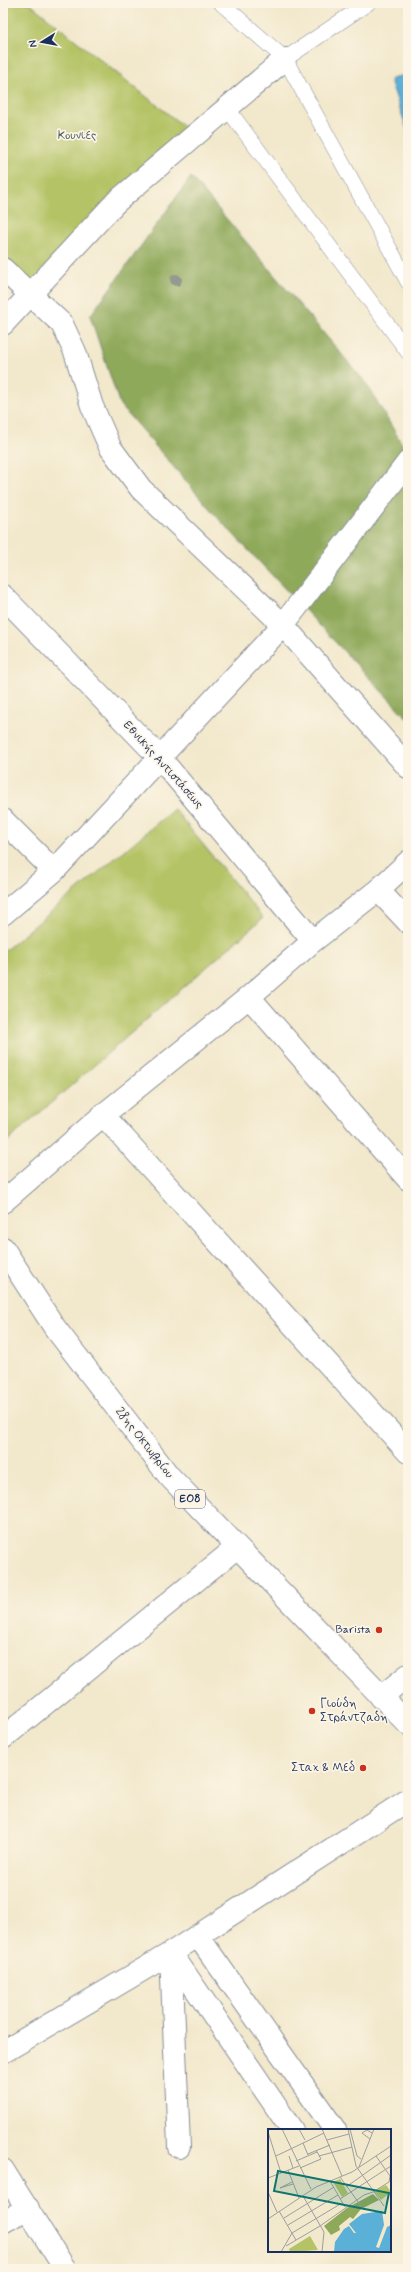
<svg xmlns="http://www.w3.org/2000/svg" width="411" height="2272" font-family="Mynerve,sans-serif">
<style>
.green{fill:#b4c365;stroke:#687962}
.forest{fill:#8fa95a;stroke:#556c5c}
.water{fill:#5bb0d7;stroke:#3b709a}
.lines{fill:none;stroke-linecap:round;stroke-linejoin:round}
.service-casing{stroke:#868c95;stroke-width:16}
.minor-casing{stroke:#868c95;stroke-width:24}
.primary-casing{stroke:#868c95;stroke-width:24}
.service{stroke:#fff;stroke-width:15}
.minor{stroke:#fff;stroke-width:22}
.primary{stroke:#fff;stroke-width:22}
.tree{fill:#959a91}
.poi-dot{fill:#c8321e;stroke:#fcf5e5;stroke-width:1.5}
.labels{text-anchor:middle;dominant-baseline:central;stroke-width:3.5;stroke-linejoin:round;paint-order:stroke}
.shield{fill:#fcf5e5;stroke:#5e6a86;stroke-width:1}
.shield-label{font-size:11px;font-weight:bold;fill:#1b2f5e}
.park-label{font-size:12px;fill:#495b60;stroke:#fcf5e5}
.street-label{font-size:12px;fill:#1b2f5e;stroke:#fcf5e5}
.poi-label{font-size:12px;fill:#1b2f5e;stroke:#fcf5e5;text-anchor:end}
.inset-road{fill:none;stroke:#9c9ea0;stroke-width:1}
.view{fill:#0f766e;fill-opacity:0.15;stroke:#0f766e;stroke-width:2}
.inset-edge{fill:none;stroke:#1b2f5e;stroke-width:2}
</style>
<rect width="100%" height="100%" fill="#fcf5e5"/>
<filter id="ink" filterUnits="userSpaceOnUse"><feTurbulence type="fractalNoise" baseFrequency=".025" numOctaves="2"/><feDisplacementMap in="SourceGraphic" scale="8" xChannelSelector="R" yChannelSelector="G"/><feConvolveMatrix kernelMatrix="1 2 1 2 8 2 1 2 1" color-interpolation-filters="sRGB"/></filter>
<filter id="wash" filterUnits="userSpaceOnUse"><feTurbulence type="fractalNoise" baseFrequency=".012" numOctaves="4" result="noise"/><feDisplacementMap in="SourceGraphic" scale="16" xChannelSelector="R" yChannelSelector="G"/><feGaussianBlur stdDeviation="0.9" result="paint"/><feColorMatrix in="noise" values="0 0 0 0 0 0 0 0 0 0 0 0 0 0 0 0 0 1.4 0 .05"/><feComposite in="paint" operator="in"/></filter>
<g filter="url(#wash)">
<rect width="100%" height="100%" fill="#f2e8cc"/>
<!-- green -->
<path class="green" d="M3 3H29L187 129 29 296 3 269Z
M174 809 263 918 3 1145V952Z"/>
<!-- forest -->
<path class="forest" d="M191 177 366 383 408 454V719L217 517 120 405 90 316Z"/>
<!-- water -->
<path class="water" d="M408 73V132L390 80Z"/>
</g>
<g filter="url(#ink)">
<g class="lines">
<defs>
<path id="service" d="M221 3 285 59 408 282
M285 59 368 3
M227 108 408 352"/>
<path id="minor" d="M3 269 62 324 75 352 92 406 110 447 141 489 283 625 408 767
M3 324 116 202 285 59
M3 596 160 758 313 941
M3 820 54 871
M378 890 408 922
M3 914 54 871 283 625 408 462
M249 997 408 1179
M103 1115 408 1452
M3 1202 103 1115 249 997 313 941 378 890 408 862
M381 1697 408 1675
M3 1738 236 1548
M198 1936 335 2130
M171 1953 292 2130
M171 1953 179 2147
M3 2052 171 1953 408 1800
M3 2170 65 2269
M3 2222 28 2208"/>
<path id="primary" d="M3 1248 55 1328 169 1476 408 1724"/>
</defs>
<!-- service casing -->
<use href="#service" class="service-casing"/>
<!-- minor casing -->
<use href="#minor" class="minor-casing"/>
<!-- primary casing -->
<use href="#primary" class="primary-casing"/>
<!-- service -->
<use href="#service" class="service"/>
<!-- minor -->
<use href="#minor" class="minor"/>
<!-- primary -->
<use href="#primary" class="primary"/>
</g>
<!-- trees -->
<circle class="tree" cx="176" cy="280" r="6"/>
</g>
<!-- markers -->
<g class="poi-dot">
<circle cx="379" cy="1630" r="4"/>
<circle cx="312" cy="1711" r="4"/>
<circle cx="363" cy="1768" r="4"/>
</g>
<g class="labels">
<!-- shield labels -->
<rect class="shield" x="175" y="1490" width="30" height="18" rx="3"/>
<g class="shield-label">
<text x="190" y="1499">ΕΟ8</text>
</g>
<!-- park labels -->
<g class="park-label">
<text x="77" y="136">Κουνιες</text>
</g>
<!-- street labels -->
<g class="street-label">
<text transform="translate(163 765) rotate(48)">Εθνικής Αντιστάσεως</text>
<text transform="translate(144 1443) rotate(52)">28ης Οκτωβρίου</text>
</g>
<!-- poi labels -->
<g class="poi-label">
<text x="371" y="1630">Barista</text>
<text x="320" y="1704" text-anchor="start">Γιούδη<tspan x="320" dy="14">Στράντζαδη</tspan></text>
<text x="355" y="1768">Σταχ &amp; Μεδ</text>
</g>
</g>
<!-- overview -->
<g transform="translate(268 2129)">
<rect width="123" height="123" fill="#f2e8cc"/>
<path d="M72 50 80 64 74 68 65 53ZM118 56 123 63 113 71 106 62ZM42 107 50 121 22 123 21 120Z" fill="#b4c365"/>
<path d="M105 65 111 71 93 80 85 90 82 88 71 97 72 101 63 106 56 97 79 79Z" fill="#8fa95a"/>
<path d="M114 82 116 96 108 118 111 119 119 98 123 96V123H66L67 113 76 100 81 97 86 104H88L81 95 94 85Z" fill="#5bb0d7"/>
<path class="inset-road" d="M14 0 43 60M31 0 37 11M54 0 74 47M80 0 88 37 116 77M82 0 89 27 93 30M0 3 13 44M102 10 94 4 99 1 104 4M59 11 81 5M35 14 40 26M40 25 62 16M8 27 56 4M21 27 25 39M51 27 84 18M28 32 49 23M91 38 106 0M32 39 53 30 48 21M20 41 31 69M72 48 96 81M0 49 31 37M62 52 77 78M24 53 12 59 25 55M78 58 123 26M0 63 9 83M35 67 56 103 54 123M72 70 123 37M11 82 28 111M16 89 66 58M0 90 48 58 84 43 123 17M20 96 70 66M18 117 52 97 96 66 105 63 121 53 122 47 108 27M13 123 24 104 74 74"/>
<path class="view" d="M10 42 121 64 117 84 6 62Z"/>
<rect width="123" height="123" class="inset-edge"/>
</g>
<!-- margin -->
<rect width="411" height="2272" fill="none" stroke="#fcf5e5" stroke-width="16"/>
<!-- north arrow -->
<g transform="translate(42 42) rotate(259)" stroke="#fcf5e5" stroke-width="3" paint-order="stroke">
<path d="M0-3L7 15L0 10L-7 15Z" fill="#1b2f5e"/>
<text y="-6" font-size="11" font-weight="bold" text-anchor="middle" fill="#1b2f5e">N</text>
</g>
</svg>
